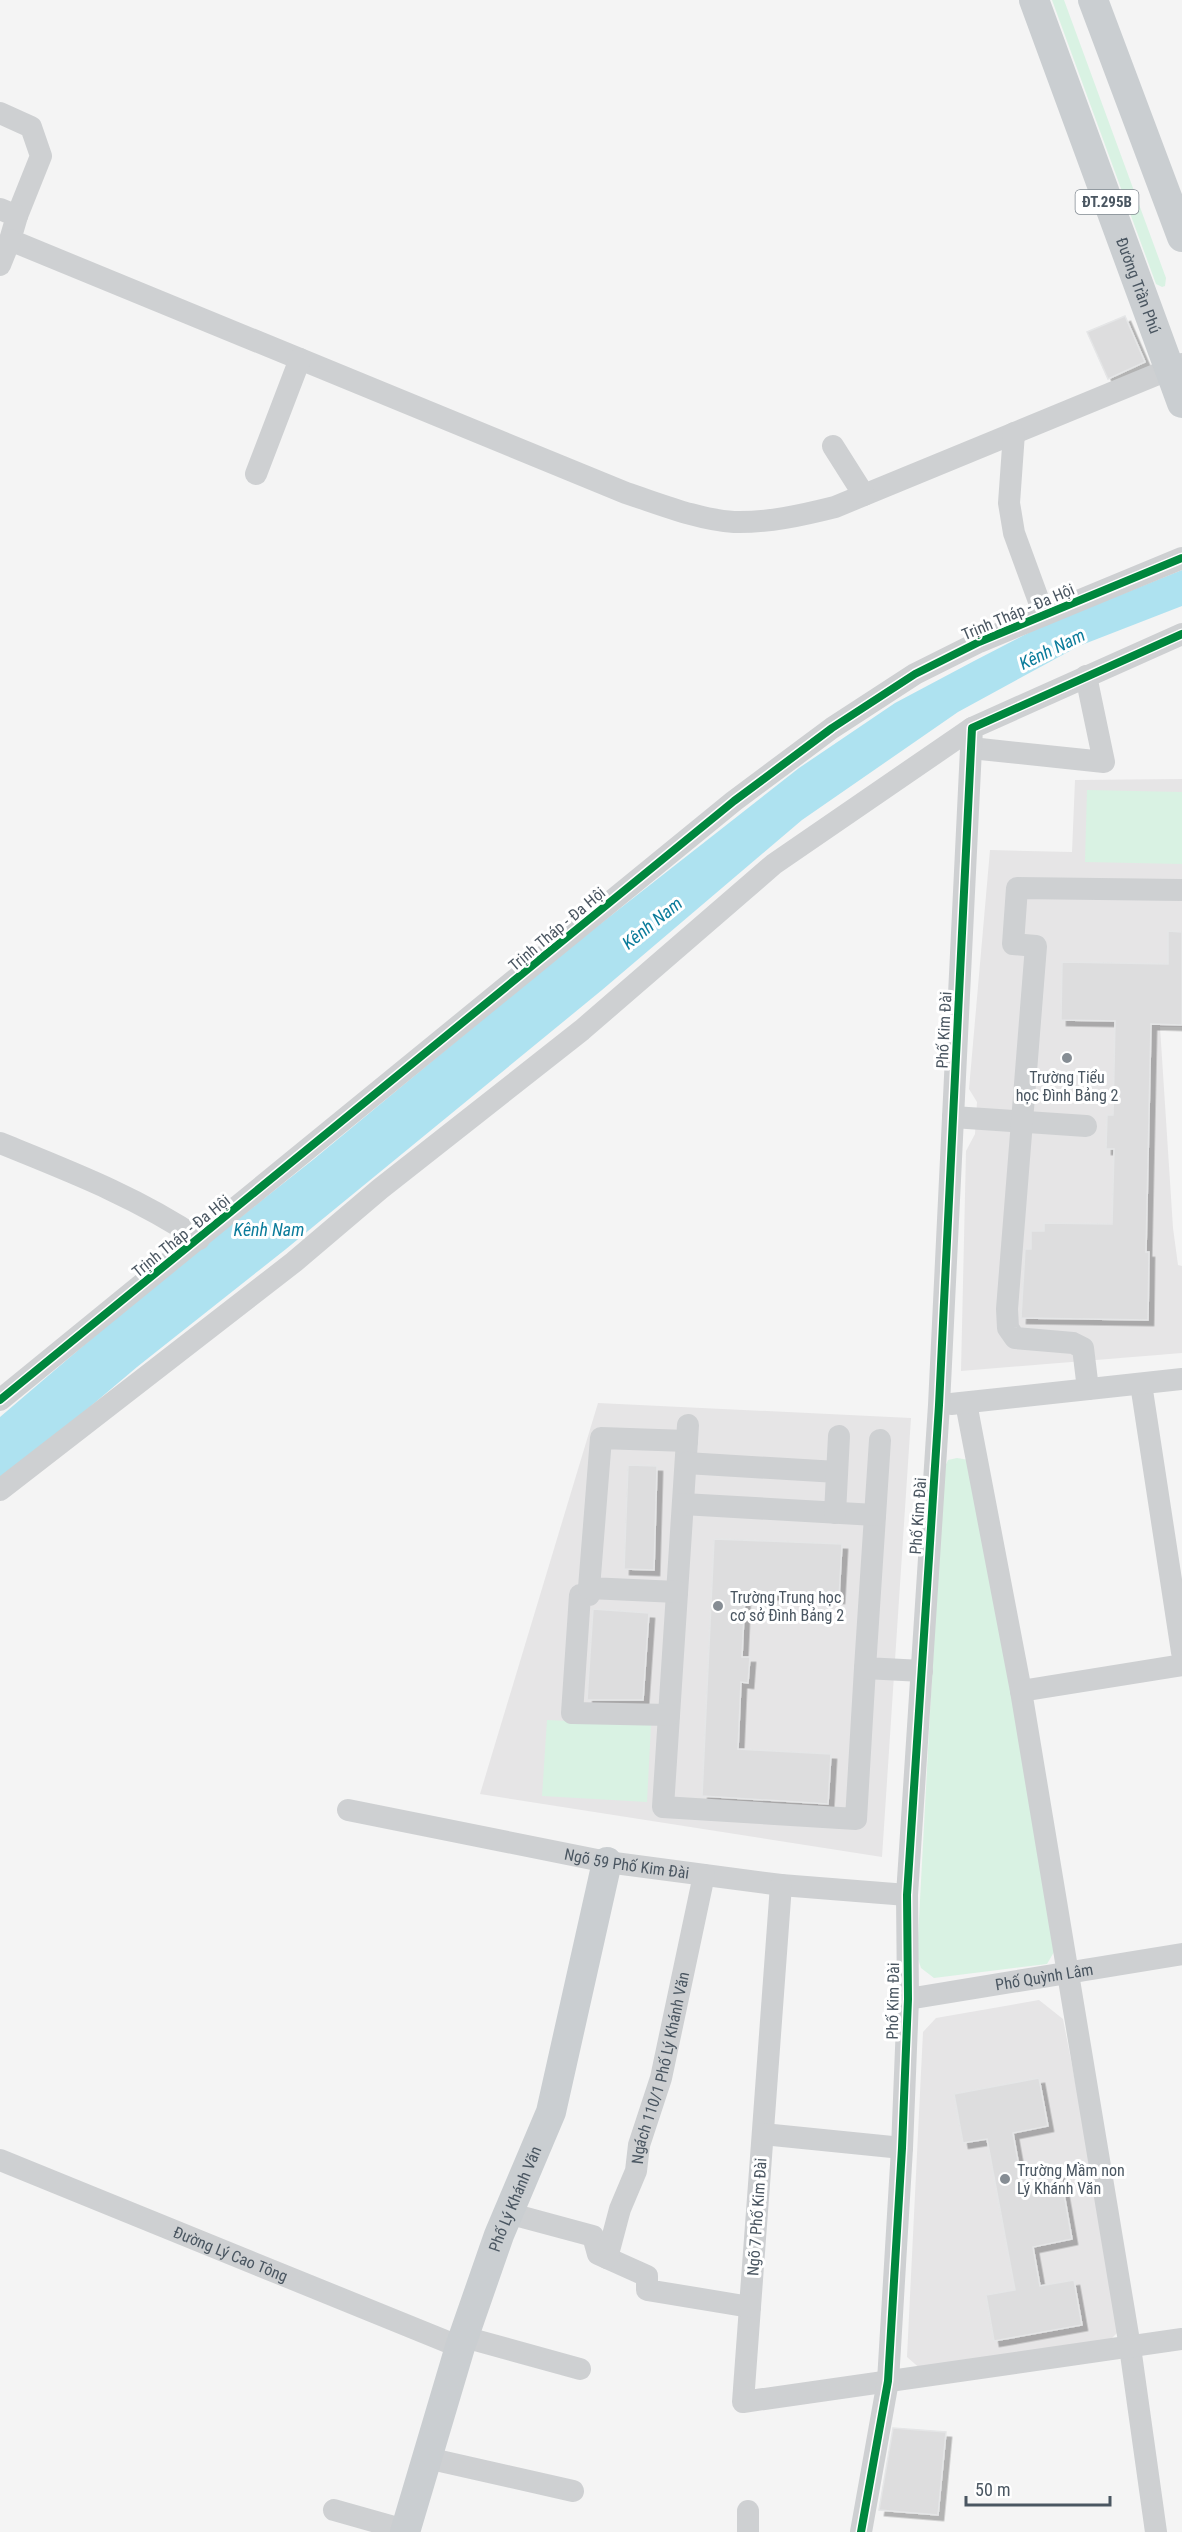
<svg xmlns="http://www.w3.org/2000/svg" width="1182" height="2532" font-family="'Roboto Condensed',sans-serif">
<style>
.education{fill:#e6e5e6}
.green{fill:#d9f2e3}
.water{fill:#aee2f0}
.building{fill:#ddddde;stroke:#e5e6e7;stroke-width:1.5;filter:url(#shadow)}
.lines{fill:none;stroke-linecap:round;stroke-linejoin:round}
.minor{stroke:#ced0d2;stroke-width:22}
.major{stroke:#caced1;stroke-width:30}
.cycleway-casing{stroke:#fff;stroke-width:11}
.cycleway{stroke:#00873e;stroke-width:8}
.poi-dot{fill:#868d94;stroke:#fff;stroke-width:2}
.labels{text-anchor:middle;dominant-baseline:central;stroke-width:6;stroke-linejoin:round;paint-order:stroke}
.shield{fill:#fff;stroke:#808990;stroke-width:1.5}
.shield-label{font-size:15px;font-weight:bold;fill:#4a5661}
.street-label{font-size:16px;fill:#4a5661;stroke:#fff}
.poi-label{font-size:16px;fill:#4a5661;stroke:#fff;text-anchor:start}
.water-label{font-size:18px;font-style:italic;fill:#0c7c9b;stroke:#fff}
</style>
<defs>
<filter id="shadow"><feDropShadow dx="5.5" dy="5.5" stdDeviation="0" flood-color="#0004"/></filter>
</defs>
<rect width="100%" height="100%" fill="#f4f4f4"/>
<!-- education -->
<path class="education" d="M1182 779V1027H1160L1173 1228 1178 1265 1182 1266V1353L961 1371 966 1151 975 1134 977 1102 969 1089 990 850 1072 852 1075 780Z
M598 1403 911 1418 882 1857 480 1794Z
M1039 2000 1063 2019 1123 2327 1108 2342 923 2371 907 2357 923 2032 936 2018Z"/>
<!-- green -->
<path class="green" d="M1052 0H1064L1166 278 1165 286 1162 287 1156 284Z
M1087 790 1182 792V864L1085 862Z
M957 1458 969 1460 974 1467 1054 1952 1047 1964 934 1978 921 1968 917 1956 943 1471 948 1460Z
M547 1720 651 1725 647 1802 542 1796Z"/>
<!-- water -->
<path class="water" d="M1182 570V606L1079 646 958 712 802 820 602 990 286 1249 137 1367 0 1483V1417L145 1293 314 1159 553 961 799 768 895 703 974 661 1038 628Z"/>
<!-- building -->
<path class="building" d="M1125 316 1145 362 1108 379 1087 332Z
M1168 931 1182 932V1025L1151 1024 1146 1252H1149L1148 1320 1021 1318 1025 1249H1031V1231H1044V1223L1112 1224 1114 1149H1106L1107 1115H1113L1115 1021 1061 1020 1062 962 1168 964Z
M628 1465 657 1466 654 1570 624 1569Z
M714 1539 842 1544 839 1598 745 1593 742 1657H750L748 1683 741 1682 738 1749 831 1754 828 1804 702 1796Z
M593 1609 649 1613 643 1700H587Z
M1039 2078 1048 2126 1013 2133 1020 2172 1059 2165 1072 2239 1033 2247 1040 2286 1074 2280 1082 2325 994 2341 986 2295 1015 2290 987 2139 963 2143 954 2094Z
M893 2428 946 2432 938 2515 879 2510Z"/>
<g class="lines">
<!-- minor -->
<g class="minor">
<path d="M0 113 31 127 41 156 17 216"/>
<path d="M0 209 17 216 10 240 626 493C660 504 699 520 734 522 768 523 803 515 835 507L1182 364"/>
<path d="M0 265 10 240"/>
<path d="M1014 433 1009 503 1014 533 1044 615"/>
<path d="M833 446 864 495"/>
<path d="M256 474 300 359"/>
<path d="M971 748 1104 762 1086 676"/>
<path d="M953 1117 1086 1126"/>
<path d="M0 1143C69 1171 137 1197 199 1239"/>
<path d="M1141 1384 1182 1652"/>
<path d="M1088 1389 1083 1348 1073 1343 1015 1338 1008 1328 1007 1309 1036 946 1013 944 1017 888 1182 890"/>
<path d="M0 1400 734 801 832 728 915 674 979 642 1182 558"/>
<path d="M966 1403 1021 1691 1130 2347 1156 2532"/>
<path d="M951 1404 1182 1379"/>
<path d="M688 1425 663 1807 856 1819 865 1668"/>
<path d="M880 1440 865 1668 922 1671"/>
<path d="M686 1463 837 1472"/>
<path d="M0 1490 294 1262 380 1189 582 1030 774 864 972 728"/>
<path d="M683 1504 875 1515"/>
<path d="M835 1513 839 1436"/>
<path d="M589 1588V1595H580L572 1713 669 1715"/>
<path d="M677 1592 589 1588 601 1438 687 1441"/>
<path d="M1021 1691 1182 1665"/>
<path id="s1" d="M348 1810 607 1862 781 1885 907 1895"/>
<path d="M781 1885 743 2402 1182 2339"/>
<path id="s2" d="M908 1999 1182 1954"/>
<path d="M763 2134 902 2148"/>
<path id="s3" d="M0 2160 460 2347"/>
<path d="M508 2213 593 2236 598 2254 647 2276V2290L750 2307"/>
<path id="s4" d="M607 2258 620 2209 636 2171 639 2145 661 2078 704 1875"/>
<path d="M464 2337 580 2369"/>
<path d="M427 2458 573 2491"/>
<path d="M334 2510 405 2530"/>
<path d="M748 2511V2532"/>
<path d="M861 2532 888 2381 902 2148 908 1999 907 1895 939 1405 972 728 1182 634"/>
</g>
<!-- major -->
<g class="major">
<path id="s5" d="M1034 0 1182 403"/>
<path d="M1093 0 1182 237"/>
<path id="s6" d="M405 2532 460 2347 499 2235 551 2112 607 1862"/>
</g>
<defs>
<path id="cycleway" d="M0 1400 734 801 832 728 915 674 979 642 1182 558
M861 2532 888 2381 902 2148 908 1999 907 1895 939 1405 972 728 1182 634"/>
</defs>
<!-- cycleway casing -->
<use href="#cycleway" class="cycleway-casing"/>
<!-- cycleway -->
<use href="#cycleway" class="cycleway"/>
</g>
<!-- markers -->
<g class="poi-dot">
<circle cx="1067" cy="1058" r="6"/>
<circle cx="718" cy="1606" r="6"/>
<circle cx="1005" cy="2179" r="6"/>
</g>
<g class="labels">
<!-- shield labels -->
<rect class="shield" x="1075.5" y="190" width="63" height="24" rx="4.5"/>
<g class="shield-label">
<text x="1107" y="202">ĐT.295B</text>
</g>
<!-- street labels -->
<g class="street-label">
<text stroke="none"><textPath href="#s5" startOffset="304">Đường Trần Phú</textPath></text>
<text transform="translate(1018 612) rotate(-23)">Trịnh Tháp - Đa Hội</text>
<text transform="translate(557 929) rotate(-40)">Trịnh Tháp - Đa Hội</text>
<text transform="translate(944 1030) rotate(-87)">Phố Kim Đài</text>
<text transform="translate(181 1236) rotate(-39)">Trịnh Tháp - Đa Hội</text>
<text transform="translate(918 1516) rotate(-86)">Phố Kim Đài</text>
<text stroke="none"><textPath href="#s1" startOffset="284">Ngõ 59 Phố Kim Đài</textPath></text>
<text stroke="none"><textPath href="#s2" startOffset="138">Phố Quỳnh Lâm</textPath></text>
<text transform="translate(893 2001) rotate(-89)">Phố Kim Đài</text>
<text stroke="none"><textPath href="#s4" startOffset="198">Ngách 110/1 Phố Lý Khánh Văn</textPath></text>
<text stroke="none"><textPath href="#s6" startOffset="351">Phố Lý Khánh Văn</textPath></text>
<text transform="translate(757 2217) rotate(-86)">Ngõ 7 Phố Kim Đài</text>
<text stroke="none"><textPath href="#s3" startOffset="249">Đường Lý Cao Tông</textPath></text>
</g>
<!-- poi labels -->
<g class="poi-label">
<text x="1067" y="1077" text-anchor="middle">Trường Tiểu<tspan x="1067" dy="18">học Đình Bảng 2</tspan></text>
<text x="730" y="1597">Trường Trung học<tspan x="730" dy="18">cơ sở Đình Bảng 2</tspan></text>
<text x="1017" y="2170">Trường Mầm non<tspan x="1017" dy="18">Lý Khánh Văn</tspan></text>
</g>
<!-- water labels -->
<g class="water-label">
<text transform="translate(1052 649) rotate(-26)">Kênh Nam</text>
<text transform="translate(652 923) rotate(-39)">Kênh Nam</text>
<text x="269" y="1229">Kênh Nam</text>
</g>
</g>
<!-- scale -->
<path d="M966 2496v9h144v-9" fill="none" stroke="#4a5661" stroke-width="3"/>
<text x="975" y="2496" font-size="18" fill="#4a5661" stroke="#ffffff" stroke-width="4.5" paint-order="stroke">50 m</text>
</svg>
